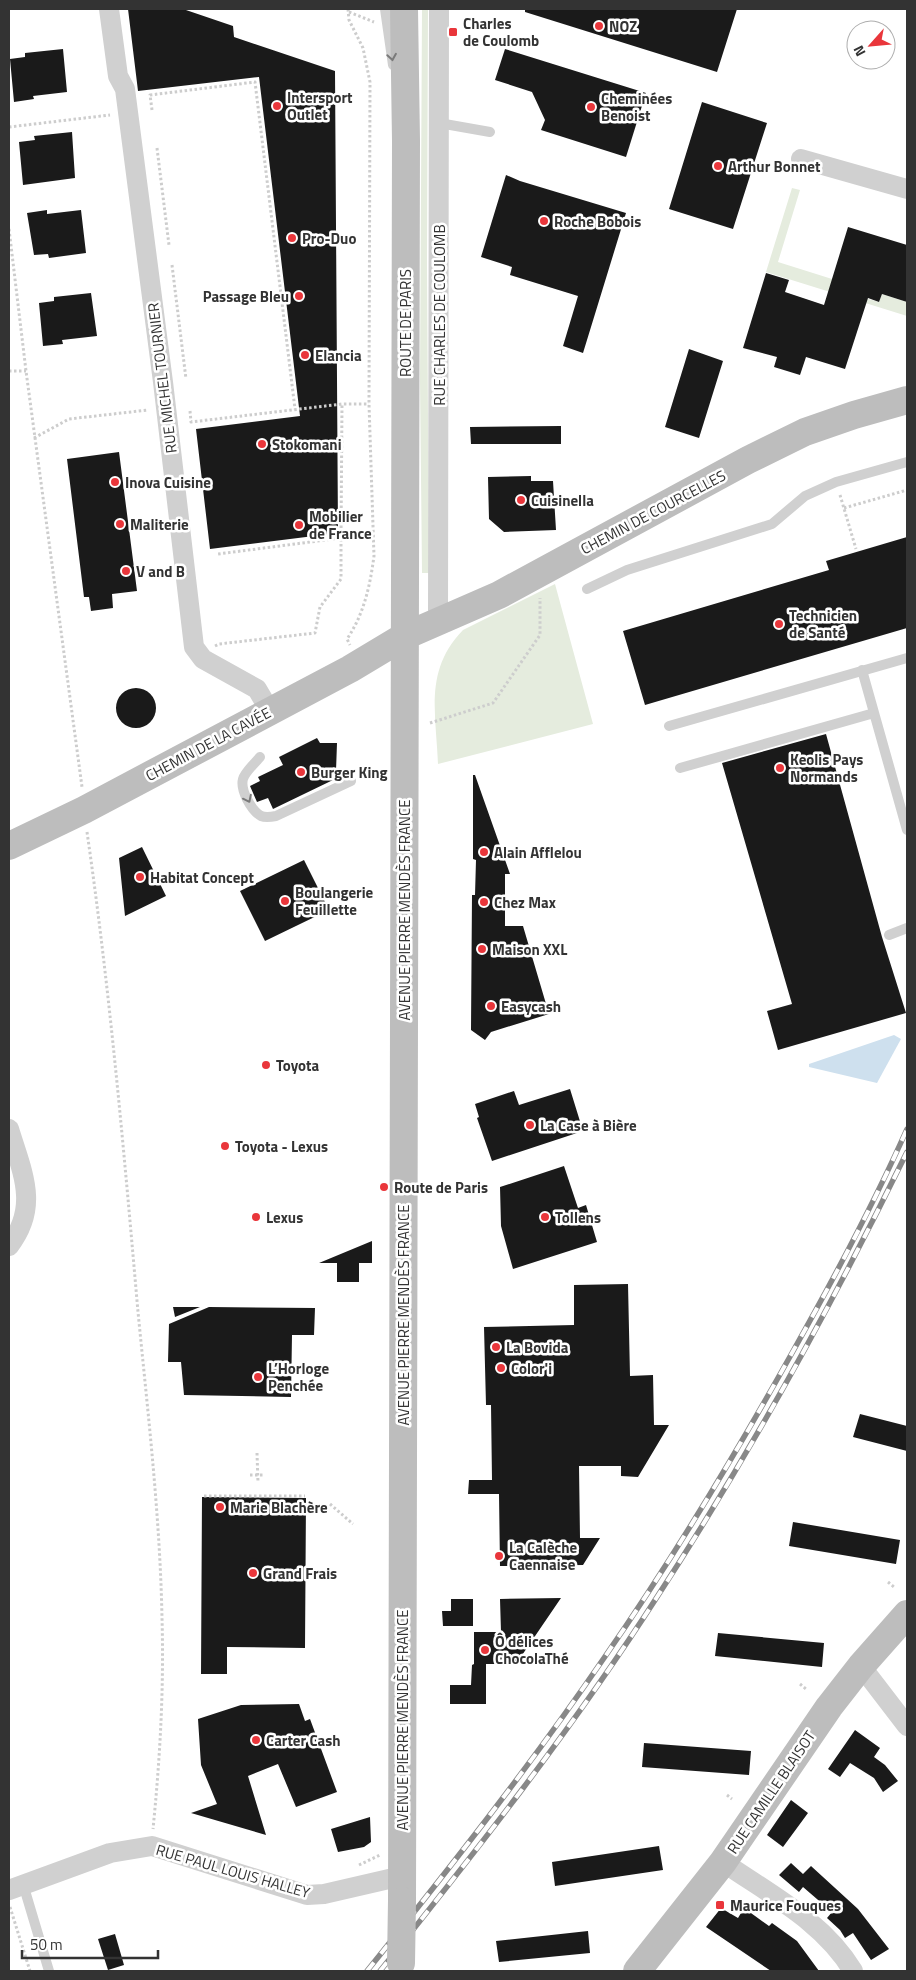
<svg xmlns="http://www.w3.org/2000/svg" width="916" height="1980" font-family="'Titillium Web',sans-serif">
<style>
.green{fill:#e5ecde}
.water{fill:#cee0ee}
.building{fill:#1a1a1a}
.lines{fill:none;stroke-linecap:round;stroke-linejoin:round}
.path{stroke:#cdcdcd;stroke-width:3;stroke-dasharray:2.5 2.5;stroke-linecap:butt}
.lane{stroke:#d0d0d0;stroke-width:10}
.street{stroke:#d0d0d0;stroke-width:20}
.secondary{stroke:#bdbdbd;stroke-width:28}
.rail-casing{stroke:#888;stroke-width:5.5}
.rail{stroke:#fff;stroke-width:4;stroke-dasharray:11;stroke-linecap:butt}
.secondary-bridge{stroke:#bdbdbd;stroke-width:28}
.oneway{stroke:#7a7a7a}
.poi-dot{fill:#e9363b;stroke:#fff;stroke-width:2}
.labels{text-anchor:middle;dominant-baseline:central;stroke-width:5;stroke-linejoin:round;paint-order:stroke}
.poi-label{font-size:15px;font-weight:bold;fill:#333;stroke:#fff;text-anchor:start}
.street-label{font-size:15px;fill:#333;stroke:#fff}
</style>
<rect width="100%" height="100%" fill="#fff"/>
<!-- green -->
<path class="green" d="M422 9H428L427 263 429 573H422L420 380Z
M792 188 800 190 778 262 867 290 865 298 879 302 882 294 907 302V316L766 272Z
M555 584 593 724 438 764C436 713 424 670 463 630Z"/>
<!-- water -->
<path class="water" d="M894 1035 901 1039 877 1083 809 1067V1064Z"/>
<!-- building -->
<path class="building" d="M128 9H183L233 26 234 37 335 71 338 533 210 549 196 429 300 416 259 77 138 91Z
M525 9H737L717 72 525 12Z
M63 49 67 92 33 96 34 99 14 102 10 59 25 57V53Z
M505 49 646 93 626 157 541 130 545 120 532 92 495 80Z
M702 102 767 123 733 229 669 209Z
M72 132 75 178 23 185 19 142 35 140 34 136Z
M506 175 520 181 626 213 583 353 563 346 578 296 510 275 512 267 481 257Z
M47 210V214L81 210 86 253 49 258 48 254 34 255 27 213Z
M848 227 907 245V302L882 294 879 302 868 298 845 369 806 357 800 375 774 367 777 357 743 348 766 273 789 280 785 292 824 305Z
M91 293 97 336 62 340 63 344 43 346 39 303 54 301V297Z
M689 349 723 361 699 438 665 427Z
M561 426V444H471L470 427Z
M119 452 137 591 112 594 113 608 91 611 89 597H84L67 459Z
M531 476V481H553L556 530 504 532 489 519 488 477Z
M907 537V628L645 705 623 631 829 570 826 561Z
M116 708a20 20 0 1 1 40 0a20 20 0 1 1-40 0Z
M826 734 882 937 906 1013 778 1050 767 1011 792 1004 722 763Z
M317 738 320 743H337L336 771 330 774 333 780 273 809 268 798 257 802 250 786 260 781 258 777 283 765 279 757Z
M473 775H475L510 874H505V926H523L549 1014 491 1032 485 1040 471 1030 472 895H475L476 860 473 859Z
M142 847 166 896 125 916 119 858Z
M304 860 329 910 265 941 240 891Z
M570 1089 583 1131 492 1161 477 1118 479 1117 475 1104 514 1091 519 1105Z
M564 1166 578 1208 586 1205 597 1242 513 1269 501 1226 500 1187Z
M372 1241V1263H359V1282H337V1263H319Z
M628 1284 630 1376 653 1375 654 1425H669L638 1477 621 1476V1466H579L580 1538H600L583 1565 500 1566 499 1494H468L469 1480H492L491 1405H486L484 1327 574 1325V1285Z
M173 1307H200L175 1317Z
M209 1307 315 1308 314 1335H292L291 1397 184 1395 181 1362H168L169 1324Z
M860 1414 907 1426V1451L853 1437Z
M202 1497 306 1498 305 1648 227 1647V1674H201Z
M793 1522 900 1540 896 1564 789 1546Z
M561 1598 516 1664H486V1704H450V1685H471L472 1665 474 1664V1632H501L500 1599Z
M451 1599H473V1626H443L442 1611H451Z
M718 1633 824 1643 822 1667 715 1656Z
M299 1704 305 1721 310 1719 337 1792 296 1807 278 1764 248 1776 266 1835 191 1813 217 1804 201 1765 198 1719 241 1705Z
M855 1730 880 1748 874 1757 885 1765 898 1781 883 1792 874 1778 850 1763 840 1777 828 1769Z
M644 1743 751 1751 749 1775 642 1767Z
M791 1800 808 1813 783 1847 767 1835Z
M370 1817 371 1842 364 1847 338 1852 331 1829Z
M659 1846 663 1870 555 1886 552 1862Z
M791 1863 803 1874 811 1866 858 1909 889 1949 871 1960 853 1933 845 1938 840 1930 827 1918 832 1912 803 1887 799 1892 779 1875Z
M721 1908 738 1918 744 1908 769 1926 772 1923 797 1941 819 1971H771L706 1927Z
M588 1931 590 1953 499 1962 496 1941Z
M115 1934 124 1965 108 1970 98 1939Z"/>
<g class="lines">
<!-- path -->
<path class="path" d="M348 9 349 20 363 48 370 82 369 404 374 556C370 586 364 614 347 639L350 645
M349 12 374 22
M152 110 150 95 255 82 295 409
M9 127 110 115
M157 148 169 245
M9 229 26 371 82 787
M172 265 186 379
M9 371H26
M190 411 191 422 342 404H369
M34 438 69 419 148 410
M840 495 856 549
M844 508 907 490
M341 538 342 404
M215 646 219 644 315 633 320 607 341 579V538L218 554
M430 723 493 703 540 635V598
M87 832C110 991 124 1152 138 1312 148 1414 160 1516 162 1618 164 1689 160 1759 153 1829
M257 1453 258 1483
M250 1475H264
M204 1496H305
M330 1504 353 1524
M888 1582 894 1587
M800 1684 806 1689
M727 1795 732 1799
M359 1865 380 1855
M10 1907 30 1971"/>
<!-- lane -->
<path class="lane" d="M385 9 393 65
M439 123 490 132
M587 589 627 570 772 524 805 496 836 482 907 462
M862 670 907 830
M669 726 907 658
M260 757C255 763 245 772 243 779 240 790 251 810 261 816 266 818 271 817 276 816L351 781
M680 768 874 713
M889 935 907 928
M23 1884 49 1971"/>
<!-- street -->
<path class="street" d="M109 9 118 76 125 89 163 382 194 647 203 659 257 689 270 711
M801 159 907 189
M438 621 439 9
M9 1129C22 1172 40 1206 9 1246
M861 1666 907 1726
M723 1862C769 1894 823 1921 853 1971
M9 1890 110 1853 152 1846 307 1895 324 1894 402 1876"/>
<!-- secondary -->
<path class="secondary" d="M9 846 84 810 350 669 405 636 499 595 748 460 805 432 854 415 907 400
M402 1901 406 141 404 9
M637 1971 723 1862 829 1707 861 1666 907 1614"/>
<defs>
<path id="rail" d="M367 1971C449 1869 530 1766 604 1658 672 1560 734 1457 792 1353 833 1280 873 1206 907 1129
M380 1971C477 1850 573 1728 657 1597 750 1454 832 1305 907 1152"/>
</defs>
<!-- rail casing -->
<use href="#rail" class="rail-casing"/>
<!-- rail -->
<use href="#rail" class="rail"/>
<!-- secondary-bridge -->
<path class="secondary-bridge" d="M401 1963 402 1901"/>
</g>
<!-- one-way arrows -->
<defs><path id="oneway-chevron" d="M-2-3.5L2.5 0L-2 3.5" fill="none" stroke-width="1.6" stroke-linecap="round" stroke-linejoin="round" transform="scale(1.25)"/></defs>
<g class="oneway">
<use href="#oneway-chevron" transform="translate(392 57) rotate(81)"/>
<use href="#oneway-chevron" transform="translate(248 799) rotate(64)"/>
</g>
<!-- markers -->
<g class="poi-dot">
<circle cx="599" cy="26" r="5"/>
<rect x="448" y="27" width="10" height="10" rx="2.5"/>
<circle cx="277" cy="106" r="5"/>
<circle cx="591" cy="107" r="5"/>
<circle cx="718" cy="166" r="5"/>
<circle cx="544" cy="221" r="5"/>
<circle cx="292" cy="238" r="5"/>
<circle cx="299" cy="296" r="5"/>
<circle cx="305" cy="355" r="5"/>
<circle cx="262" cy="444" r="5"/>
<circle cx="115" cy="482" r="5"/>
<circle cx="521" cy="500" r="5"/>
<circle cx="120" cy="524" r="5"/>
<circle cx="299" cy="525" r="5"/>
<circle cx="126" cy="571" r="5"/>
<circle cx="779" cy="624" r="5"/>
<circle cx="780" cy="768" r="5"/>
<circle cx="301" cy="772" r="5"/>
<circle cx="484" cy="852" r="5"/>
<circle cx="140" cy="877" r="5"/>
<circle cx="285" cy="901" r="5"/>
<circle cx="484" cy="902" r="5"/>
<circle cx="482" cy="949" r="5"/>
<circle cx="491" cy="1006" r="5"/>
<circle cx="266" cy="1065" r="5"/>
<circle cx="530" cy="1125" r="5"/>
<circle cx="225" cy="1146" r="5"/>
<circle cx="384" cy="1187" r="5"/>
<circle cx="256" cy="1217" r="5"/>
<circle cx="545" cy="1217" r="5"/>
<circle cx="496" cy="1347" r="5"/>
<circle cx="501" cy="1368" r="5"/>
<circle cx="258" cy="1377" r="5"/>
<circle cx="220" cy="1507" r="5"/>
<circle cx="499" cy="1556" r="5"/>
<circle cx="253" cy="1573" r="5"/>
<circle cx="485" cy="1650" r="5"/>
<circle cx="256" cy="1740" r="5"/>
<rect x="715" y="1900" width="10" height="10" rx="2.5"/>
</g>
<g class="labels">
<!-- poi labels -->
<g class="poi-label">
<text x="463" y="23">Charles<tspan x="463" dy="17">de Coulomb</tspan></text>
<text x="609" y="26">NOZ</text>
<text x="287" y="97">Intersport<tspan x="287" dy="17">Outlet</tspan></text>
<text x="601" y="98">Cheminées<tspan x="601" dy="17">Benoist</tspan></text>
<text x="728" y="166">Arthur Bonnet</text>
<text x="554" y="221">Roche Bobois</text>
<text x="302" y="238">Pro-Duo</text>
<text x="289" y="296" text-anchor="end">Passage Bleu</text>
<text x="315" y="355">Elancia</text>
<text x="272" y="444">Stokomani</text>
<text x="125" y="482">Inova Cuisine</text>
<text x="531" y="500">Cuisinella</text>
<text x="309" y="516">Mobilier<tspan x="309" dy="17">de France</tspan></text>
<text x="130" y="524">Maliterie</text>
<text x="136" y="571">V and B</text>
<text x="789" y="615">Technicien<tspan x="789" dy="17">de Santé</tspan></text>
<text x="790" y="759">Keolis Pays<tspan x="790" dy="17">Normands</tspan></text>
<text x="311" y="772">Burger King</text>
<text x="494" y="852">Alain Afflelou</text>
<text x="150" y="877">Habitat Concept</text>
<text x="295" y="892">Boulangerie<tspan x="295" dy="17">Feuillette</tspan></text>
<text x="494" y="902">Chez Max</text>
<text x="492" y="949">Maison XXL</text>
<text x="501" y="1006">Easycash</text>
<text x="276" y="1065">Toyota</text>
<text x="540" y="1125">La Case à Bière</text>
<text x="235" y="1146">Toyota - Lexus</text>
<text x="394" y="1187">Route de Paris</text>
<text x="266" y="1217">Lexus</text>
<text x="555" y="1217">Tollens</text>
<text x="506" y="1347">La Bovida</text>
<text x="268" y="1368">L’Horloge<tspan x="268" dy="17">Penchée</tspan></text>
<text x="511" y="1368">Color'i</text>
<text x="230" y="1507">Marie Blachère</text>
<text x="509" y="1547">La Calèche<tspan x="509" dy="17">Caennaise</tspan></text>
<text x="263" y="1573">Grand Frais</text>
<text x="495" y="1641">Ô délices<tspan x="495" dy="17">ChocolaThé</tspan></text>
<text x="266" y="1740">Carter Cash</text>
<text x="730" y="1905">Maurice Fouques</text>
</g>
<!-- street labels -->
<g class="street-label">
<text transform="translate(439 315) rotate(-90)">RUE CHARLES DE COULOMB</text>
<text transform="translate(405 323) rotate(-90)">ROUTE DE PARIS</text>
<text transform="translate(162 378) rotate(-97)">RUE MICHEL TOURNIER</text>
<text transform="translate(653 512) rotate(-28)">CHEMIN DE COURCELLES</text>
<text transform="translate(208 744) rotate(-28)">CHEMIN DE LA CAVÉE</text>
<text transform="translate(404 910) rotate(-90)">AVENUE PIERRE MENDÈS FRANCE</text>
<text transform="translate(403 1315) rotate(-90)">AVENUE PIERRE MENDÈS FRANCE</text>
<text transform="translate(402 1720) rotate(-90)">AVENUE PIERRE MENDÈS FRANCE</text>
<text transform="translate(771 1792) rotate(-56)">RUE CAMILLE BLAISOT</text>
<text transform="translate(233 1871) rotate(16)">RUE PAUL LOUIS HALLEY</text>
</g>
</g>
<!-- border -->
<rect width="916" height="1980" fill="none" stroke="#333333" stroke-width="20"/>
<!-- north arrow -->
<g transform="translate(871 45) rotate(243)"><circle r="24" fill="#ffffff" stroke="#adadad"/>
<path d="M0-4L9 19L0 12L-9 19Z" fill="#e9363b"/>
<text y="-8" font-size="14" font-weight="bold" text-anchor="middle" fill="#333333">N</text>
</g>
<!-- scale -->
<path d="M22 1950v8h136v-8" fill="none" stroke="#333333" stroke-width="2.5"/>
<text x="30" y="1950" font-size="15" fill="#333333" stroke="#ffffff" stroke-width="4" paint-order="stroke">50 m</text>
</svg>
